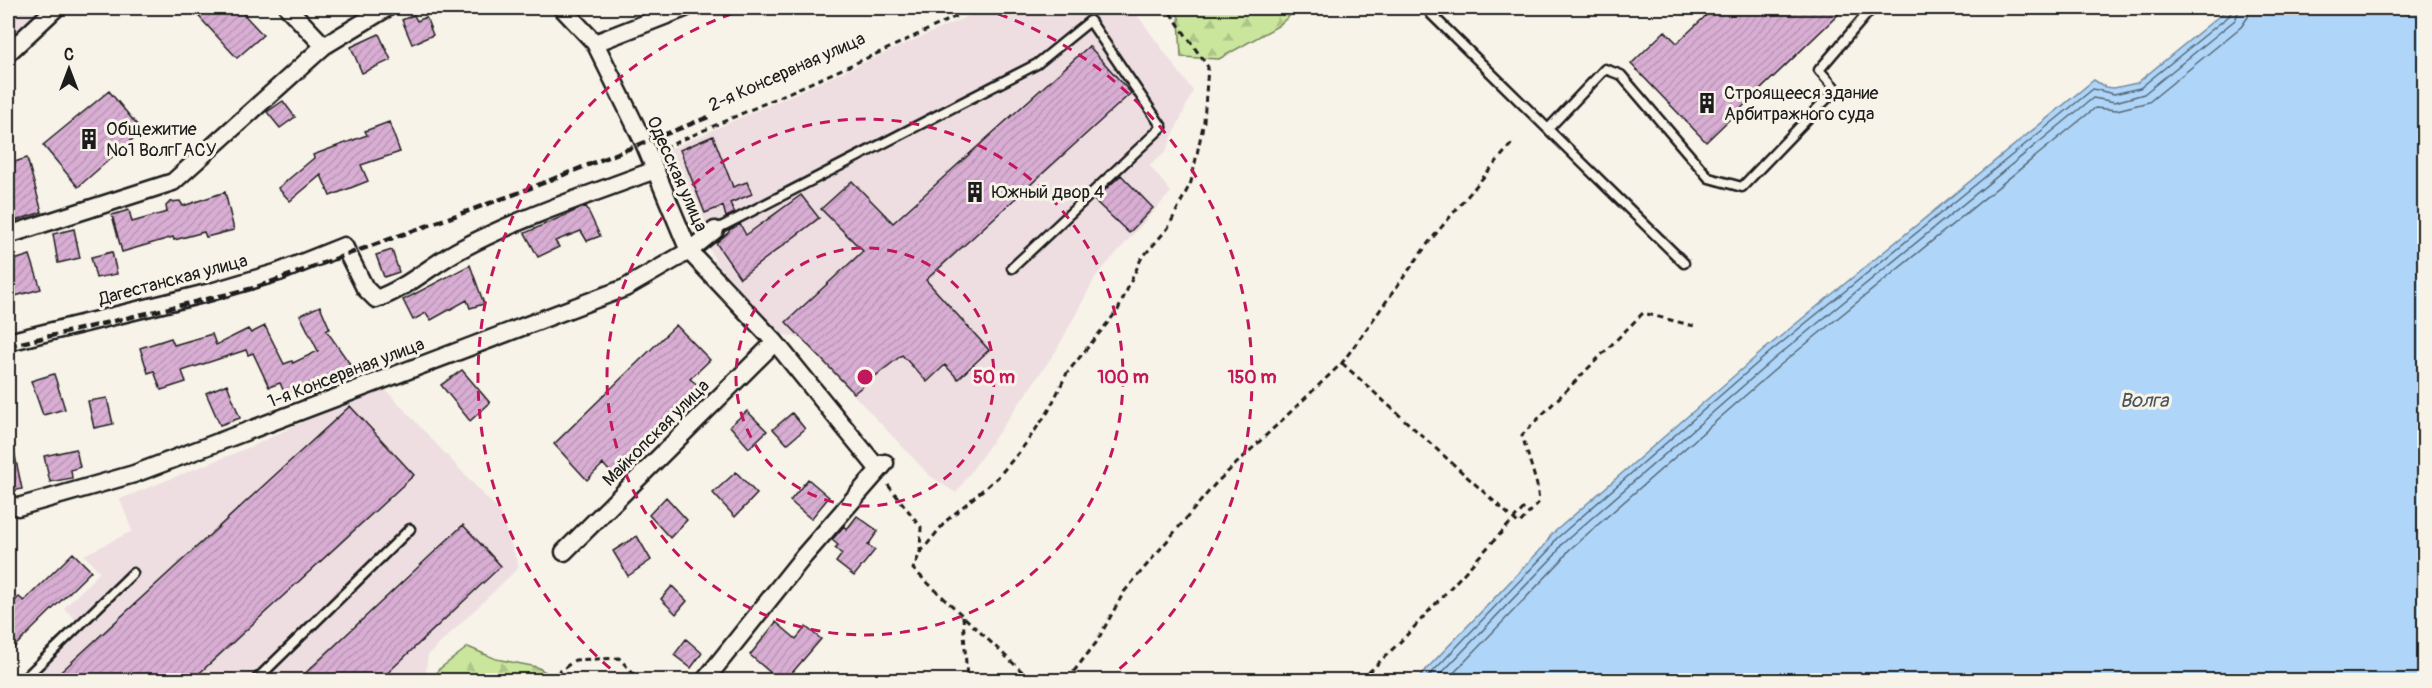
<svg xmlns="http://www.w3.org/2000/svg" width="2432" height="688" font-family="Pangolin,sans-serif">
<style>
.built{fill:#eedee2}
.forest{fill:url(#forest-firs);stroke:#73815c;stroke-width:1.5}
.water{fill:#afd6f9;stroke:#748ca1;stroke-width:1.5}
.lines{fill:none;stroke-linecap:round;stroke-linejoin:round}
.shore{stroke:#576674;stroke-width:1.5}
.building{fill:url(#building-hatch);stroke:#1c1c1c;stroke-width:1.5}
.service-casing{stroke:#1c1c1c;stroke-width:13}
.minor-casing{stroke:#1c1c1c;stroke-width:21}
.path{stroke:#1c1c1c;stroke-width:3;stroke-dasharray:6 4.5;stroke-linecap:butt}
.service{stroke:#f7f3e8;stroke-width:8}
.minor{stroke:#f7f3e8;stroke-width:16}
.rail{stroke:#1c1c1c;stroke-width:4.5;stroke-dasharray:9 4.5;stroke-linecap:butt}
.ring{fill:none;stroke:#c2185b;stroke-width:3;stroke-dasharray:10 8}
.labels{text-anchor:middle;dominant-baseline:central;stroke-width:6;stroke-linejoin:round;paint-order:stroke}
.street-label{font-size:18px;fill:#1c1c1c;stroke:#f7f3e8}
.poi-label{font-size:18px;fill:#1c1c1c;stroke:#f7f3e8;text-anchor:start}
.water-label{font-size:20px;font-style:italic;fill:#48545e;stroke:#f7f3e8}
.centre{fill:#c2185b;stroke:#f7f3e8;stroke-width:3}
.ring-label{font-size:18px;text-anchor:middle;font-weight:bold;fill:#c2185b;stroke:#f7f3e8;stroke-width:6;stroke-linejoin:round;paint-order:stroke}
</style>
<defs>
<pattern id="forest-firs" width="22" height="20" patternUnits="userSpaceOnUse" patternTransform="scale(1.5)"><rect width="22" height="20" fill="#cae69d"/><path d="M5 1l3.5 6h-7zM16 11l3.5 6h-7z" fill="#adc587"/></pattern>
<pattern id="building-hatch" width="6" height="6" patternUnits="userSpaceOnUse" patternTransform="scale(1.5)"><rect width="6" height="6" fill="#d9aed4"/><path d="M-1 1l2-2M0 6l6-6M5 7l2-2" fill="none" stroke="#ba95b5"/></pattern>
</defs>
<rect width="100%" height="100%" fill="#f7f3e8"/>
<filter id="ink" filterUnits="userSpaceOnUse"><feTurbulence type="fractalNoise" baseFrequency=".0167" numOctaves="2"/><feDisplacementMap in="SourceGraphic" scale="12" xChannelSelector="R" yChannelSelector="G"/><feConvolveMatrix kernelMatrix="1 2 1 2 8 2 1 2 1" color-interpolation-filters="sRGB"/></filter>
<g filter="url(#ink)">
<!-- built -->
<path class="built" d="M8 8H45L8 42Z
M986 8H1132L1193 91 1165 153 1149 165 1171 192 1096 276 1056 351 956 493 930 476 800 338 780 334 716 263 666 151Z
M383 387 499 511 519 567 428 655 425 680H16L79 623 64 608 100 572 84 555 132 531 120 499 255 445 347 400Z"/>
<!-- forest -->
<path class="forest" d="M1173 8H1293L1296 10 1278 26 1219 59 1181 57 1179 17Z
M468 647 496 659 537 667 559 680H435L438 670Z"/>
<!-- water -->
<path class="water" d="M2229 8H2424V680H1416L1545 545 1551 535 1765 349 2094 80 2105 87 2114 88 2137 83Z"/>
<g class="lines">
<!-- shore -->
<path class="shore" d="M1425 680 1549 550 1556 539 1769 353 2093 89 2114 94 2140 88 2230 15 2232 8
M1435 680 1555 555 1562 544 1774 359 2093 98 2115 102 2144 94 2235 20 2240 8
M1447 680 1561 561 1569 550 1779 366 2095 108 2117 110 2149 102 2241 27 2248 17 2249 8"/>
</g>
<!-- building -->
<path class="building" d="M191 8H238L263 35 237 58Z
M1714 8H1845L1706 142 1631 64 1665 31 1677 43Z
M414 15 417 21 426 17 433 35 412 44 402 20Z
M379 34 391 60 362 73 351 47Z
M1089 46 1131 93 926 280 989 350 958 379 945 365 927 382 902 355 854 393 786 322 863 251 821 209 852 181 893 223Z
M109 91 142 131 78 187 43 145Z
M283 101 295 117 280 128 267 112Z
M389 122 400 152 361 165 368 181 330 196 321 175 290 201 278 188 314 158 313 155 367 135 365 131Z
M713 136 733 187 747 182 752 194 730 203 735 213 726 217 723 206 705 213 680 150Z
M27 158 42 212 8 223V164Z
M1121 175 1153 208 1129 233 1094 200Z
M225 192 234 230 206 237 204 232 174 240 173 237 122 252 112 215 129 210 132 222 167 212 166 206 170 202 180 201 183 206Z
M801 195 819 218 740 278 716 243 729 232V230L740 224 746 235Z
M586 206 600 236 587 241 581 231 555 241 559 247 538 257 525 233Z
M74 229 80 258 58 263 53 234Z
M392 250 399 272 384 277 376 255Z
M112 252 117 274 96 278 91 257Z
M30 255 41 289 15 296 8 271V262Z
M470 265 484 304 470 308 467 300 431 320 426 313 413 320 403 300Z
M320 306 330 329 326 330 350 364 331 378 310 386 309 383 285 394 280 383 269 387 253 353 248 355 246 350 182 371 186 382 161 390 154 371 148 373 140 348 171 338 174 345 212 334 216 345 248 329 251 333 265 326 284 364 292 361 293 363 318 351 300 315Z
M676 325 710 360 690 379 702 388 613 475 603 464 587 480 554 444Z
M462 370 490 403 470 421 441 385Z
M54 374 65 409 43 415 31 381Z
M227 384 240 418 220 425 206 393Z
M107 398 113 424 94 428 88 401Z
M350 406 414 475 191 681H51Z
M747 411 767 431 749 448 730 426Z
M792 413 805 429 787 444 773 429Z
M76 449 80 467 71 470 72 478 50 482 44 456Z
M14 451 22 489 8 492V452Z
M736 472 757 494 735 517 713 493Z
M808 479 829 497 811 519 790 501Z
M666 497 687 520 670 538 649 515Z
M857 516 878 531 868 545 875 550 854 576 836 562 842 554 835 548 838 545 832 540 844 526 847 529Z
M463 525 501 566 379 681H297Z
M637 536 651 560 628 576 613 551Z
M73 553 91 571 8 653V608L19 597 24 601Z
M672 586 687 601 676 614 661 599Z
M776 622 796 639 806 627 821 639 785 681H780L750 655Z
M686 639 702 653 691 668 674 655Z"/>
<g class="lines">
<defs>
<path id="service" d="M1435 8 1431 14 1684 263
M1548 129 1605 69 1621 75 1709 178 1742 187 1836 89 1819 70 1872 8
M715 230 1037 64 1090 21 1162 127 1012 268
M23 680 133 573
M256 680 410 529"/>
<path id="minor" d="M288 8 324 46
M562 8 595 43 644 143 689 251 775 342 875 465 885 463
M595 43 685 8
M8 53 56 8
M8 235 173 182 324 46 387 8
M8 342 211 292 279 272 344 246 365 288 376 299C408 288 433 263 463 248 526 215 589 195 655 170
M8 504 18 507 134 474 625 288 689 251 715 230
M564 552 775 342
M705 680 804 556 885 463"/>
</defs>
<!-- service casing -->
<use href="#service" class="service-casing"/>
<!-- minor casing -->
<use href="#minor" class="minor-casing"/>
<!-- path -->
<path class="path" d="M664 148 885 50 974 8
M1342 363 1519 524 1539 502 1537 485 1522 435 1643 313 1698 327
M888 485 921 527 920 553 913 569 1031 680
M920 553 946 521 998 477 1021 450 1048 412 1067 373 1118 310 1141 259 1168 228 1191 182 1204 121 1208 67 1167 8
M963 616 967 680
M548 680 575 660 619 658 639 680
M1067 680 1096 643 1124 592 1216 483 1342 363 1429 242 1513 142
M1361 680 1404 638 1525 507"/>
<!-- service -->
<use href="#service" class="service"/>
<!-- minor -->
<use href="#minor" class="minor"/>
<!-- rail -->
<path class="rail" d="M8 346 254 288 518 193 711 116"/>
</g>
</g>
<!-- distance rings -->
<g class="ring">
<circle cx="865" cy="377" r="129"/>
<circle cx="865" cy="377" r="258"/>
<path d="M624 680A387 387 0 0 1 749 8M981 8A387 387 0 0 1 1106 680"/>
</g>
<!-- icons -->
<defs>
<symbol id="building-bare" viewBox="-9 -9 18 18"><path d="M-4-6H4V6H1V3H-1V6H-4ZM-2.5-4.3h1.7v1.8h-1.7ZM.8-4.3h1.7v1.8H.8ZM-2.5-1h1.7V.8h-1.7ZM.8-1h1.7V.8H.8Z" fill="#1c1c1c" stroke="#f7f3e8" stroke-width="2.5" paint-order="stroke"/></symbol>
</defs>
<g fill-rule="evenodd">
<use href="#building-bare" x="1692" y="88" width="30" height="30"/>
<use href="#building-bare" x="74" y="124" width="30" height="30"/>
<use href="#building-bare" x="960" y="177" width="30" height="30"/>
</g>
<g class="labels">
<!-- street labels -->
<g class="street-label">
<text transform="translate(787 72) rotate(-24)">2-я Консервная улица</text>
<text transform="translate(677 174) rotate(66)">Одесская улица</text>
<text transform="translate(173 280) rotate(-15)">Дагестанская улица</text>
<text transform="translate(346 373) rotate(-21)">1-я Консервная улица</text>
<text transform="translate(656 433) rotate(-45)">Майкопская улица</text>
</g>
<!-- poi labels -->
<g class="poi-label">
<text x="1724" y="93">Строящееся здание<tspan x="1724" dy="21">Арбитражного суда</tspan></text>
<text x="106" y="129">Общежитие<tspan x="106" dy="21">№1 ВолгГАСУ</tspan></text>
<text x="992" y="192">Южный двор 4</text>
</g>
<!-- water labels -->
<g class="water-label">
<text x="2144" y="400">Волга</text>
</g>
</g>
<circle cx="865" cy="377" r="9" class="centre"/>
<g class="ring-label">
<text x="994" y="383">50 m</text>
<text x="1123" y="383">100 m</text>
<text x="1252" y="383">150 m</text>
</g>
<!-- margin -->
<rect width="2432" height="688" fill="none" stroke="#f7f3e8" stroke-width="30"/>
<rect x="15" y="15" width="2402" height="658" fill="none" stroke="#1c1c1c" stroke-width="2" filter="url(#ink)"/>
<!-- north arrow -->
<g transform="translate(69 69)" stroke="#f7f3e8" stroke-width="4.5" paint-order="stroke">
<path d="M0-4.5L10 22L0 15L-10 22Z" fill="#1c1c1c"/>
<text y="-9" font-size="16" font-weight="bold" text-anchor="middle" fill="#1c1c1c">С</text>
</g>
</svg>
